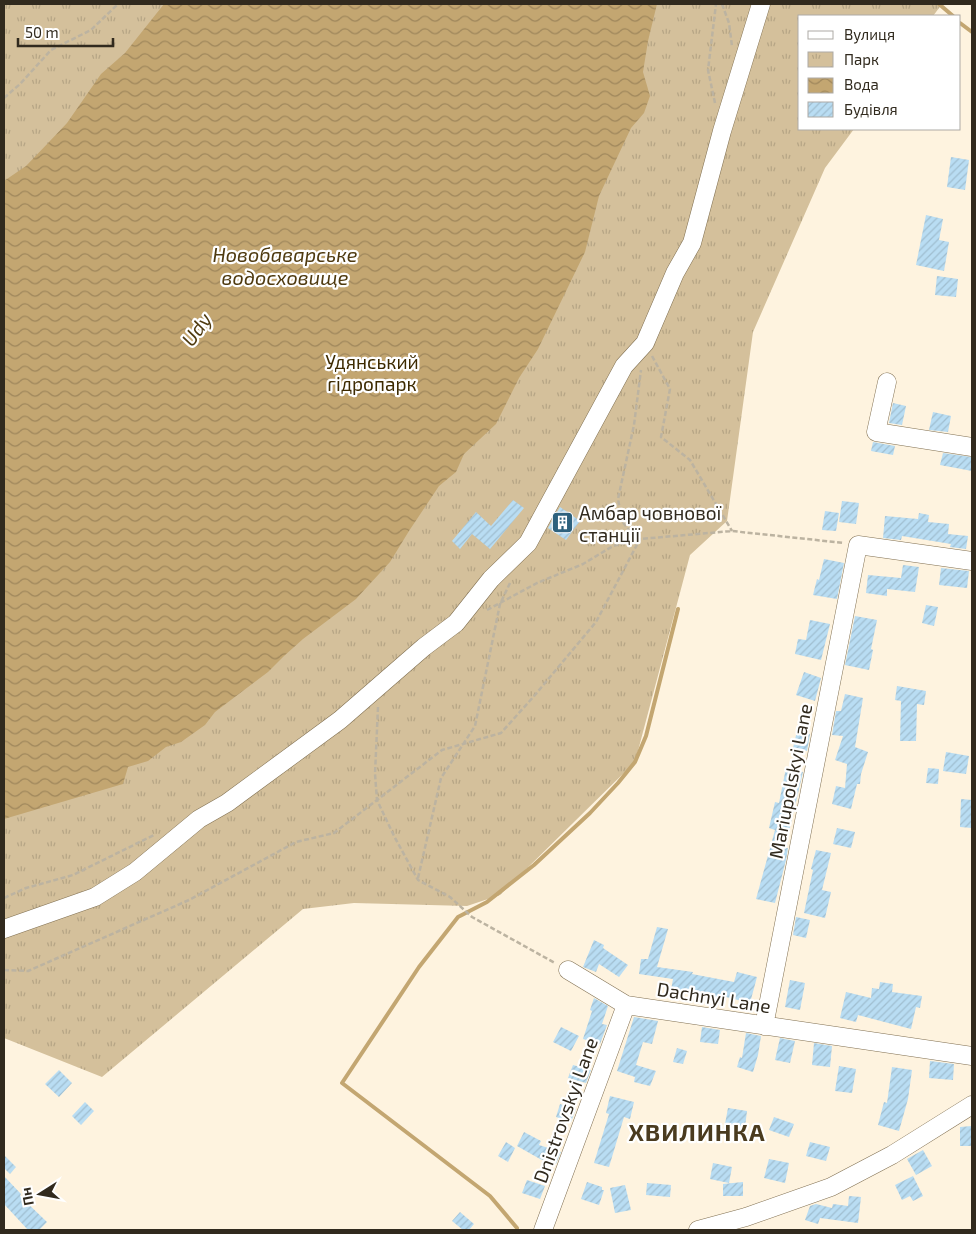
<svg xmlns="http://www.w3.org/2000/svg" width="976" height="1234" font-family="'Exo 2',sans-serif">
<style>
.park{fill:url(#park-tufts)}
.water{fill:url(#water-waves)}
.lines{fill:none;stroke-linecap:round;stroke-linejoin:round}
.stream{stroke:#c3a671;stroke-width:4}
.building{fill:url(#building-hatch)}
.minor-casing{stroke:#817052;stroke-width:19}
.path{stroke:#bcb3a1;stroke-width:2.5;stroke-dasharray:5 2.5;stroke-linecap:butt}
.minor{stroke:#fff;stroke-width:18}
.labels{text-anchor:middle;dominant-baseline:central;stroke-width:4.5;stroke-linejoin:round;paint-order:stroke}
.park-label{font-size:19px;fill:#3d2a00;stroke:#fff}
.poi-label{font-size:19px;fill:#312a1e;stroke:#fff;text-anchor:start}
.street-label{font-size:19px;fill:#312a1e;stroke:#fff}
.water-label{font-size:20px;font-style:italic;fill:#4f3a0f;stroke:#fff}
.district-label{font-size:24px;font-weight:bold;letter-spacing:1px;fill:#4a3b1f;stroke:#fff}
</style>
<defs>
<pattern id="park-tufts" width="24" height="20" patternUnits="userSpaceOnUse" patternTransform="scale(1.25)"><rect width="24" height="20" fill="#d4c09b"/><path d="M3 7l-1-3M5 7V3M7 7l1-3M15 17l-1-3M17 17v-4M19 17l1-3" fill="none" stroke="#b6a585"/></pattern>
<pattern id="water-waves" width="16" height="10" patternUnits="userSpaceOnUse" patternTransform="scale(1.25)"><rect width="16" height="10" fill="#c3a671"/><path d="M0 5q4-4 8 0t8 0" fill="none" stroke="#9f875c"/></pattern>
<pattern id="building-hatch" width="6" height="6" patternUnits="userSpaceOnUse" patternTransform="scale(1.25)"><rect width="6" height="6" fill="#b9ddf3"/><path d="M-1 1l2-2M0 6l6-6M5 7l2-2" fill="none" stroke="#a0bed0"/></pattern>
</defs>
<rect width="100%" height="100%" fill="#fef3df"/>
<!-- park -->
<path class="park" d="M4 4H942L933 16H800V129H854L825 168 753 332 727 521 690 555 635 762 500 895 467 906 354 903 303 909 102 1077 4 1038Z"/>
<!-- water -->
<path class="water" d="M164 4H657L648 41 643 72 650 96 644 113 631 128 599 196 585 252 538 349 519 378 496 424 464 454 456 472 439 486 409 531 390 562 356 599 303 639 284 656 268 672 215 712 205 725 181 742 166 747 148 761 128 767 123 784 4 819V181L26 166 49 142 67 123 101 74 125 53Z"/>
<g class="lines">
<!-- stream -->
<path class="stream" d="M939 4 953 16
M960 23 972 32
M517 1228 490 1196 342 1083 419 967 458 917 487 902 534 865 590 813 618 783 635 762 646 736 678 609"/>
</g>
<!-- building -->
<path class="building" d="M951 157 969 160 965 190 947 187Z
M926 215 943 219 939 240 949 242 944 271 916 265Z
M937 276 958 279 956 297 935 295Z
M893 403 906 406 902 425 889 423Z
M933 412 951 416 948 432 929 430Z
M873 442 895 446 893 455 871 451Z
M943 453 972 457V471L940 465Z
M513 500 524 508 490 549 472 534 460 549 452 541 476 512 491 526Z
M842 501 859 503 856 524 839 522Z
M560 507 580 521 566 540 548 528Z
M825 511 839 513 836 531 822 530Z
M919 513 929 515 928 522 949 524 948 534 968 536 966 549 950 547 951 544 902 536 901 540 883 538 885 516 918 519Z
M824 559 844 563 837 599 813 595 817 579 819 580Z
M903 565 919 567 915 592 887 589V596L866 593 868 575 901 578Z
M941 568 969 571 967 588 939 585Z
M926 605 938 607 934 626 922 623Z
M855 616 877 620 871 649 873 650 869 670 845 665Z
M810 620 830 624 821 660 795 654 798 639 806 640Z
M804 672 821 678 815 701 796 695Z
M897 686 926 691 924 705 917 704 916 741H900L901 701 895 700Z
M845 694 863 698 855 747 868 752 861 774 860 784H857L851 809 832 804 836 786 845 788 847 764 835 760 843 736 832 735 836 711H841Z
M797 731 810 734 807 751 793 748Z
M946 752 969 756 966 774 943 771Z
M786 768 803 772 785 848H788L786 860 775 903 756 899 775 830 769 828 775 802 779 803Z
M928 768 939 769 938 784 926 783Z
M961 799 972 800V828L960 827Z
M837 828 855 832 851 848 833 844Z
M816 850 831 853 822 890 831 892 825 918 804 913 813 870 811 869Z
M796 917 810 920 806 938 793 935Z
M657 927 668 929 657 967 693 972 692 974 734 982 737 972 757 977 750 1003 718 995 717 1000 702 997V994L671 990 673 979 639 974 641 959H648Z
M594 940 604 945 603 948 628 965 619 977 599 964 596 972 583 967Z
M790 980 805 983 800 1010 785 1007Z
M880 982 893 984 892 992 922 996 920 1008 916 1007 911 1029 858 1015 856 1022 840 1018 846 992 871 998 872 988 879 989Z
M594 998 608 1006 602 1024 607 1025 600 1044 583 1039 592 1011 590 1010Z
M634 1017 658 1021 652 1044 643 1042 636 1065 656 1071 650 1086 634 1082 635 1077 617 1071Z
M561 1027 579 1036 571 1051 553 1042Z
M702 1027 720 1030 718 1044 700 1042Z
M746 1033 761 1036 758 1055 753 1072 737 1067 740 1057 742 1058Z
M780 1038 795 1041 790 1063 775 1060Z
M814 1043 832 1046 830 1067 812 1065Z
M677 1048 687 1051 683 1064 673 1062Z
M930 1061 954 1064 953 1080 929 1078Z
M573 1065 591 1070 586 1083 568 1078Z
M839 1066 856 1069 852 1093 835 1091Z
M892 1067 912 1070 908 1099 899 1131 878 1125 884 1102 887 1103Z
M59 1070 72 1083 59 1097 45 1084Z
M610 1096 634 1102 630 1119 624 1117 609 1167 594 1163 609 1114 606 1113Z
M85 1102 94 1111 81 1125 72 1116Z
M560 1104 576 1109 571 1122 556 1117Z
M728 1108 747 1111 745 1127 725 1124Z
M774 1117 794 1124 789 1137 769 1130Z
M972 1126V1146H960V1127Z
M524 1132 541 1141 539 1145 561 1152 556 1164 540 1159 517 1146Z
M506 1142 515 1148 508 1162 498 1156Z
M810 1142 830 1147 826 1161 806 1156Z
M923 1150 932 1166 916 1175 907 1159Z
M4 1155 16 1167 10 1174 4 1168Z
M769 1159 789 1163 785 1183 764 1178Z
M713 1163 732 1167 729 1183 710 1179Z
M4 1176 21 1194 20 1196 47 1222 39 1230H28L4 1204Z
M913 1176 923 1196 913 1201 910 1196 902 1200 895 1185Z
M527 1180 545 1186 540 1199 522 1193Z
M587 1182 602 1187V1190H604L599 1205 581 1199Z
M743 1182V1196H723V1184Z
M647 1183 671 1185 670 1197 646 1195Z
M625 1185 631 1210 615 1213 610 1188Z
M849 1196 861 1197 858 1223 820 1218 818 1224 805 1220 810 1206 816 1204 832 1208 833 1204 848 1206Z
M460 1212 474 1224 469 1230H463L452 1221Z"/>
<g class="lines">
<defs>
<path id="minor" d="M887 382 876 432 972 447
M4 929 95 897 135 872 199 819 227 803 340 720 424 647 456 623 491 579 528 543 624 366 645 343 675 273 692 243 722 131 761 4
M568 970 626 1005 972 1056
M764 1026 858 545 972 561
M543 1230 626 1005
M698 1230 746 1217 831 1187 892 1155 972 1105"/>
</defs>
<!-- minor casing -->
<use href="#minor" class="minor-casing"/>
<!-- path -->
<path class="path" d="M722 4 729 23 732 46
M4 98 20 84 51 50 91 30 118 4
M715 103 708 70 716 4
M652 356 670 389 661 437 690 460 732 531
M487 610 537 583 583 564 613 546 640 539 732 531 844 543
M378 707 375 774 377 800 394 836 418 880 450 897 472 917 555 963
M418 878 441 778 475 726 500 604 511 581
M4 898 26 888 73 875 154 835
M4 970 28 971 189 900 296 842 334 833 442 750 501 733 535 695 596 622 640 539 629 530 622 521 618 499 634 425 641 370"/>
<!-- minor -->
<use href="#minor" class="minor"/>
</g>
<!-- icons -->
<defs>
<symbol id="building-square" viewBox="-11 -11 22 22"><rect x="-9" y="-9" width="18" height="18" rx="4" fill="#2d617d" stroke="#fff"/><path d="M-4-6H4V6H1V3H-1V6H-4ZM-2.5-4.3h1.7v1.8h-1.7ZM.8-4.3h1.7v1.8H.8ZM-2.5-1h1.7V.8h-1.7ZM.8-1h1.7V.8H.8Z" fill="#fff"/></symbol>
</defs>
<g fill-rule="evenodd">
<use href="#building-square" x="550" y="510" width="25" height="25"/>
</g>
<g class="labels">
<!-- park labels -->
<g class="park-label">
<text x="372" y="361">Удянський<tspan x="372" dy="22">гідропарк</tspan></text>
</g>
<!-- poi labels -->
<g class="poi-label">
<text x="579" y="512">Амбар човнової<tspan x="579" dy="22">станції</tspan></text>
</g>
<!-- street labels -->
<g class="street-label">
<text transform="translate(790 781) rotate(-79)">Mariupolskyi Lane</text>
<text transform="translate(714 997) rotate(9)">Dachnyi Lane</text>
<text transform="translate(565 1110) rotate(-70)">Dnistrovskyi Lane</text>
</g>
<!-- water labels -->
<g class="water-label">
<text x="285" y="254">Новобаварське<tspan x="285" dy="23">водосховище</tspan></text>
<text transform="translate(196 329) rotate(-54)">Udy</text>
</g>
<!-- district labels -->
<g class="district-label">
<text x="697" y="1131">ХВИЛИНКА</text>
</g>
</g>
<!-- border -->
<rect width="976" height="1234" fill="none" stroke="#312a1e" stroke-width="10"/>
<!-- legend -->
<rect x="798" y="15" width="162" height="115" fill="#ffffff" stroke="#adaaa5"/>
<rect x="808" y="31" width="25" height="8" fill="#ffffff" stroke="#adaaa5"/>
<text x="844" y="40" font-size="15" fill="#312a1e">Вулиця</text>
<rect x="808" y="52" width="25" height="15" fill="url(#park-tufts)" stroke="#adaaa5"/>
<text x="844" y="65" font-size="15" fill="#312a1e">Парк</text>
<rect x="808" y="78" width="25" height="15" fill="url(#water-waves)" stroke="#adaaa5"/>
<text x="844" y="90" font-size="15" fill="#312a1e">Вода</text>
<rect x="808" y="102" width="25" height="15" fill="url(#building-hatch)" stroke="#adaaa5"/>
<text x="844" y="115" font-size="15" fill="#312a1e">Будівля</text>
<!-- north arrow -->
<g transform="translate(40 1194) rotate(259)" stroke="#ffffff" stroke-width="4" paint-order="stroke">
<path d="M0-4L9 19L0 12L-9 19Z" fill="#312a1e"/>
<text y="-8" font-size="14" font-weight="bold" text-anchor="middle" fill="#312a1e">Пн</text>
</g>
<!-- scale -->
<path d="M18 38v8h95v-8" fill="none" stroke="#312a1e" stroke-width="2.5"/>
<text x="25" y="38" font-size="15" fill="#312a1e" stroke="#ffffff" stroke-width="4" paint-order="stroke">50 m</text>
</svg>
